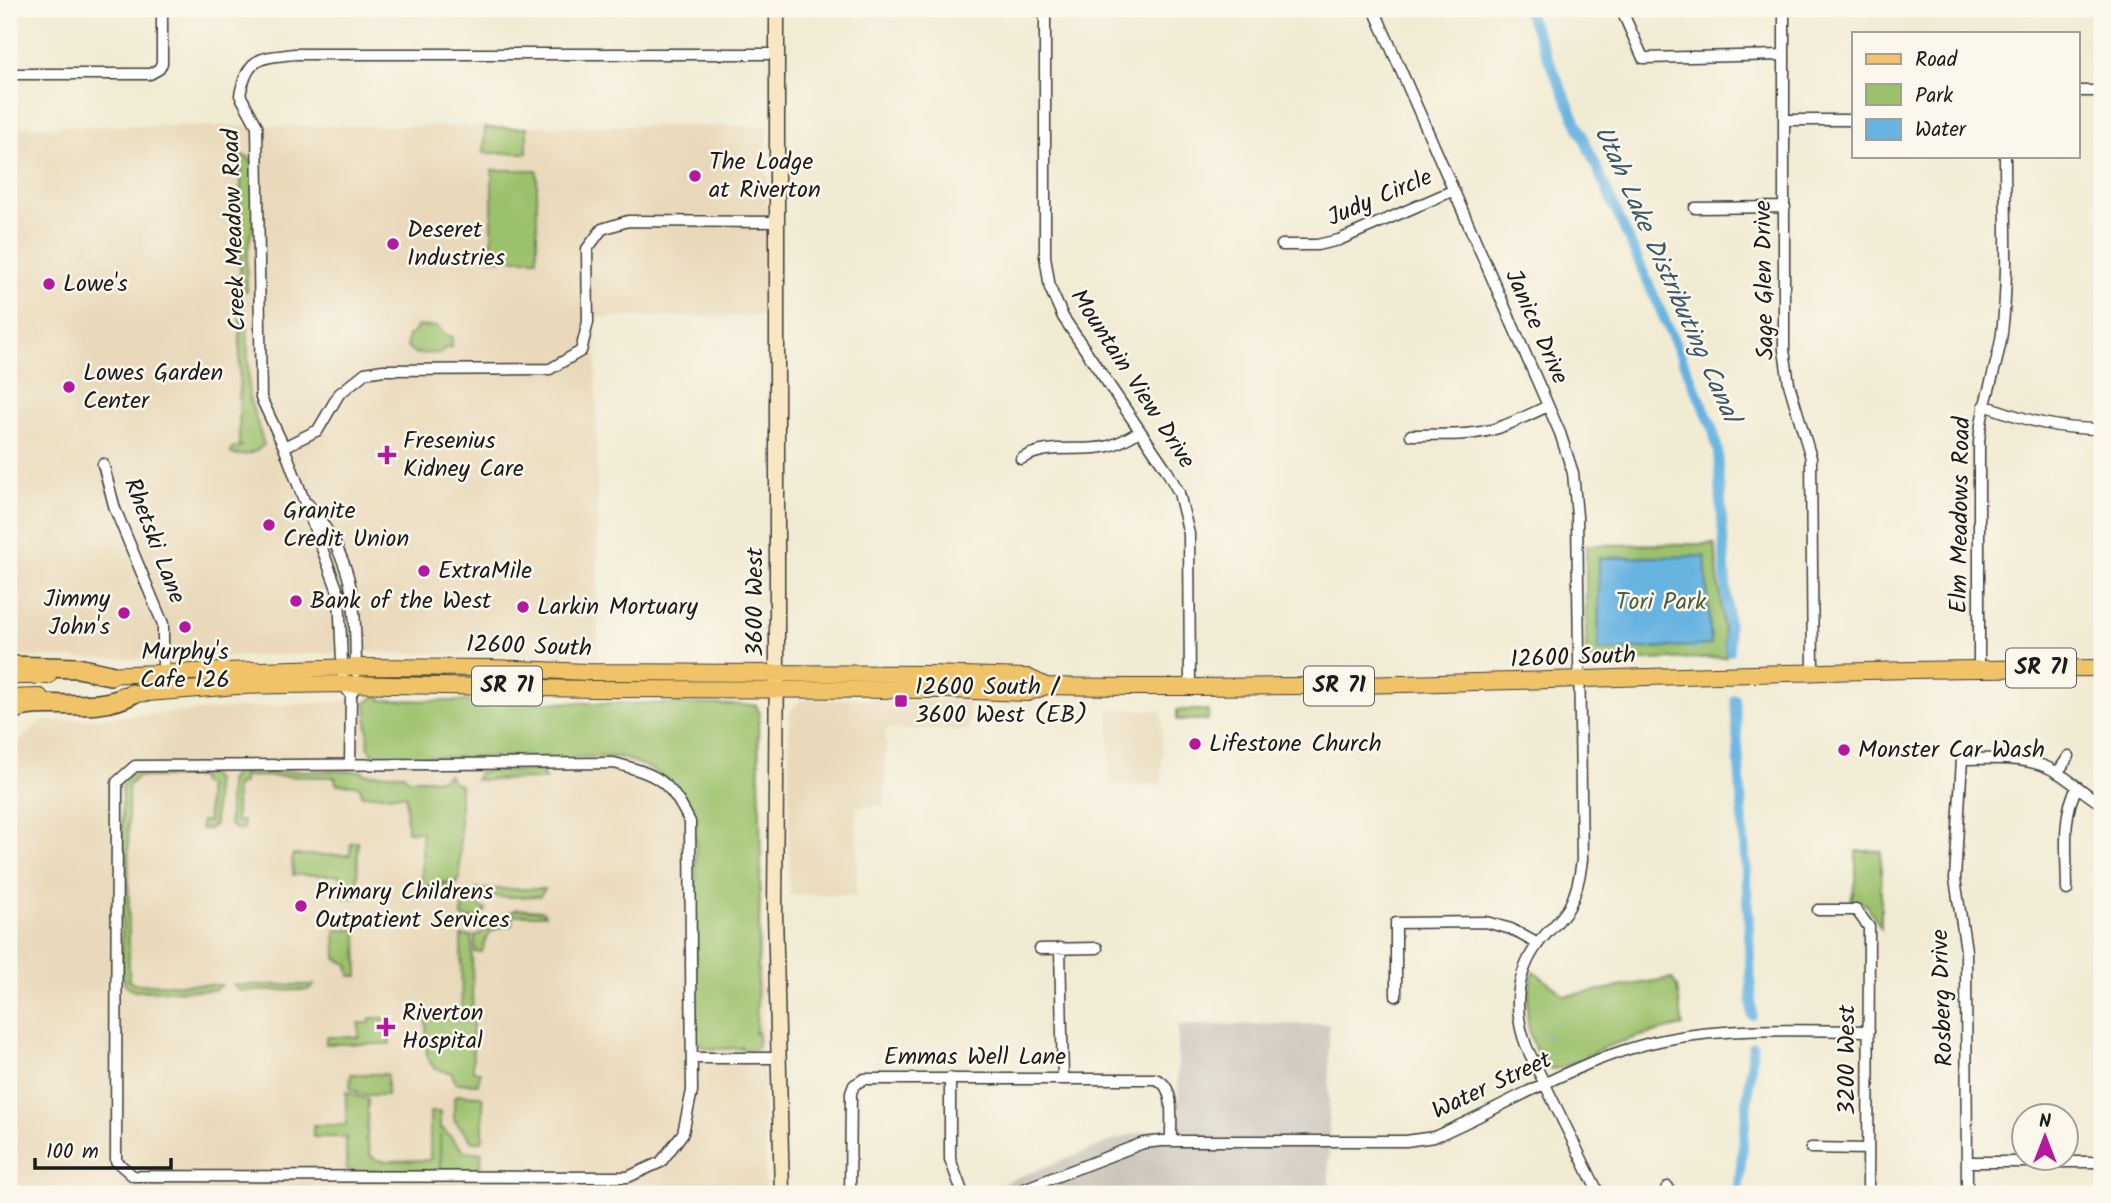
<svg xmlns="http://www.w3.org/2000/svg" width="2111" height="1203" font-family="Kalam,sans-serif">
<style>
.built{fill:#e9d9ba}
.industrial{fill:#c9c3b8}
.green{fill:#9cc16c;stroke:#5c6e44;stroke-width:2}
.water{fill:#67b4e1;stroke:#42687e;stroke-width:2}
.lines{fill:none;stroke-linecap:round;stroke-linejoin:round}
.stream{stroke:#67b4e1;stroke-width:2.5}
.canal{stroke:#67b4e1;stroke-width:10}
.minor-casing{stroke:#3c3b37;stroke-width:13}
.secondary-casing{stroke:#3c3b37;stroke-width:17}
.primary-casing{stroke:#3c3b37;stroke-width:18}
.motorway-casing{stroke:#3c3b37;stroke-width:22}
.minor{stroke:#fff;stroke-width:10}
.secondary{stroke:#f9e7c3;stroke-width:14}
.primary{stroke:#f1c369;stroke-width:16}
.motorway{stroke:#f1c369;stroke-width:19}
.poi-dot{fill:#b5179e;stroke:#fbf7ec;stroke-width:2.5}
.labels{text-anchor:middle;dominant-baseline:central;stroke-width:5;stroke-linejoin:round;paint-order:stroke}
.shield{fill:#fbf7ec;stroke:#5f5e5a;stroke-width:2}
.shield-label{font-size:23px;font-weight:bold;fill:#1c1c1c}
.poi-label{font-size:24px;fill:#1c1c1c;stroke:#fbf7ec;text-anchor:start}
.street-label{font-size:24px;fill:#1c1c1c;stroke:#fbf7ec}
.park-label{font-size:24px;fill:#4f5e3c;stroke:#fbf7ec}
.water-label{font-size:26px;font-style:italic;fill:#3a596b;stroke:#fbf7ec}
</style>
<rect width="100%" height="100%" fill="#fbf7ec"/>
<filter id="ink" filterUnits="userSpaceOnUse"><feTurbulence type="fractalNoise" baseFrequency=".0143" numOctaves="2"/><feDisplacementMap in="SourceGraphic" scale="14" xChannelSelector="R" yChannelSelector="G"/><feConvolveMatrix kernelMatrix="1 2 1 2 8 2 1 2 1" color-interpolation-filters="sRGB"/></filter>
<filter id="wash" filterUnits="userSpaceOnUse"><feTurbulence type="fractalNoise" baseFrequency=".00686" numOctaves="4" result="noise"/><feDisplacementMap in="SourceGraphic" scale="28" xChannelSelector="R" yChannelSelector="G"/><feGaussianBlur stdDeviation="1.57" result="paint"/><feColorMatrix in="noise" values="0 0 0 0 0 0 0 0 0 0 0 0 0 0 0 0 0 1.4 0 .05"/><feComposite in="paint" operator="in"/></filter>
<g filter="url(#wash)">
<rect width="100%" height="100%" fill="#f1ebd3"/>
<!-- built -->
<path class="built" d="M9 126H767V316L596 317 598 658 365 652 147 659 9 657Z
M805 699 969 701V731L886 729 885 806 856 807 857 895H789V717L794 705Z
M360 700 759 707 765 1194H9V752L39 722Z
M1109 709 1162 710V785H1109Z"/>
<!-- industrial -->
<path class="industrial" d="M1329 1024V1194H975L1125 1136 1143 1132 1178 1130V1025Z"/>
<!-- green -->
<path class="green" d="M485 128H527V153H484Z
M241 155 249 158C264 183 251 229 247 257 246 268 247 280 247 291H240Z
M492 170H537V259H492Z
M240 317 247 319 249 397 264 445C253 454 244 457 231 454V449L243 446H239Z
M417 326 437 327 446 335 452 336V347L445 348 441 353 416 354 407 347 408 336 415 331Z
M1715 544 1726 657 1598 662 1591 659 1586 651V545Z
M375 696 381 697V700L756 705 760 714 758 724 761 859 756 1031 755 1033 758 1032V1046L755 1049H741L742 1045 740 1048C726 1048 705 1053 696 1041V843C688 791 669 771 619 757H377L369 749 366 703Z
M1177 710H1208V720H1177Z
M138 771 208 772 215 781V824L209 829H201V821H208L207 785 201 784 200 777H137L128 786 129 980 134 984 221 985 215 990 134 991 125 984 122 974V786L130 774Z
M243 771V784L236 785V821H243V829H235L229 824V781L236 772Z
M244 771H363V774H404L408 779H442L448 774 452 781 460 785V878L456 882 433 883 422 890V832L407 831 406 795H361V789L356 785 336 784 335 777 244 776Z
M487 771H541L545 779 475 780 479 773Z
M358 842 357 898H344L340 875H293L292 855H350L351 843Z
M1856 851H1881V928L1867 905 1851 900 1856 881Z
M456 884 445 897H422V892L434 885Z
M476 889H545L540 896C525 896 486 901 476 889Z
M466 898 486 910C480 917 471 922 462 917L463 899Z
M517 909 543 911 545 915H513L512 925C493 927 486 933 482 952H475V936C491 931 501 915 517 909Z
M335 930H357L358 976H350L348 964 336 959Z
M461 936H472L473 1071 480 1072 478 1084 455 1083 452 1073 434 1068 427 1058 426 1019H462Z
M1534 971 1565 996 1672 978 1677 987 1683 1026C1656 1032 1629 1038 1604 1048 1586 1055 1567 1070 1548 1069 1524 1041 1523 1005 1534 971Z
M233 985H314L308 990 240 991Z
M370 1018H390V1044H326V1037H359V1023H370Z
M351 1074H387V1095H366L350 1089Z
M346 1092 368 1099 367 1137 365 1139 367 1140 370 1155 377 1160 385 1161 430 1160V1112H440V1129L442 1128 464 1151 482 1153 480 1167 475 1170 441 1169 440 1134V1171H351L346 1168V1137H313V1125H346Z
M457 1095 481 1096 483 1099V1138L481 1141H472L454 1120V1098Z"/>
<!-- water -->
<path class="water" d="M1705 556 1711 645 1598 651 1599 558Z"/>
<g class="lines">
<!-- stream -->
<path class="stream" d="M1691 648 1699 647
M1546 1036 1547 1038"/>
<!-- canal -->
<path class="canal" d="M1526 9 1712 426 1718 451 1730 651
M1735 699 1748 906 1752 1015
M1738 1194 1753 1046"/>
</g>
</g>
<g filter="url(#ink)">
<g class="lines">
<defs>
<path id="minor" d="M1045 9V256L1050 288 1063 317 1166 469 1179 493 1189 534 1190 687
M1374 9 1560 433 1573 473 1577 516 1582 860C1580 877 1577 892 1569 907 1560 922 1547 931 1537 945 1514 978 1513 1012 1527 1048L1599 1194
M1621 9 1643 58 1784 55
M1784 9V350L1789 384 1811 458 1813 673
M9 74H150L159 69 162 63V9
M2078 91H2102
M1784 120H1854
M1695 208 1785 207
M1282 245H1317L1339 240 1452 191
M1984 405C2028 421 2056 429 2102 429
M1411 435C1440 434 1470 437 1498 428 1515 422 1531 414 1548 406
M284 447 318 430 339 394 365 373 383 370 550 369 581 351 588 322 587 249 602 229 628 221 778 222
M1021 459C1049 442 1079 453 1109 446 1120 443 1130 437 1140 431
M103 464 115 509 163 624V675
M308 504C356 563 355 599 356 672
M1979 668V443C1981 405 1997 371 2002 333 2009 275 2005 214 2005 156
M351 695 343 684 339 594 284 447 261 398 257 126 240 95C248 56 260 58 295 54H777
M614 763C659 775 669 780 690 822L692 1091 683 1133 661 1162 628 1177 133 1176 116 1161 117 782 135 766Z
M350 764 351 695 353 691
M2058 772 2069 756
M2067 890C2067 859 2061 814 2077 788
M1818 910H1856L1869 927 1868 1194
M1060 948 1063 1078
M1040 949 1097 948
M1396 996V923L1486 922 1511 929 1538 944
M692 1058H777
M950 1078V1159L963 1194
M1811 1148 1868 1149
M1967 1162H2102
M850 1194 851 1093 854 1085 864 1079H1155C1177 1085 1170 1122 1171 1141
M1011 1194 1143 1143 1162 1141H1406L1434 1137C1502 1108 1567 1066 1639 1046 1713 1025 1792 1031 1869 1031
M1663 1194 1668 1187
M1967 1194 1966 950 1955 879 1962 759C1993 759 2030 755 2058 773 2073 782 2086 795 2102 804"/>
<path id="secondary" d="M777 9V652L775 912 782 1194"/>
<path id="primary" d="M99 675 356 667 491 668 587 672 930 674 1027 677 1046 686
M9 676H48
M122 695 237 686 343 684 593 689 946 690 1027 693 1046 686C1398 692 1750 668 2102 668
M9 698 40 697"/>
<path id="motorway" d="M9 666 78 668 110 675
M9 711C45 695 92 716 132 694"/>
</defs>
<!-- minor casing -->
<use href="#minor" class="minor-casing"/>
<!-- secondary casing -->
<use href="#secondary" class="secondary-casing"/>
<!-- primary casing -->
<use href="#primary" class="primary-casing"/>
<!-- motorway casing -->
<use href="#motorway" class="motorway-casing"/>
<!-- minor -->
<use href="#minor" class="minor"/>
<!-- secondary -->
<use href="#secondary" class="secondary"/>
<!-- primary -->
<use href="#primary" class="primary"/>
<!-- motorway -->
<use href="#motorway" class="motorway"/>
</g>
</g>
<!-- markers -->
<g class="poi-dot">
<circle cx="695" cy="176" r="7"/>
<circle cx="393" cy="244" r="7"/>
<circle cx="49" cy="284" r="7"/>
<circle cx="69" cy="387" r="7"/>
<path d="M383.5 444.5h7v7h7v7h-7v7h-7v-7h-7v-7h7z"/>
<circle cx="269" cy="525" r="7"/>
<circle cx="424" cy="571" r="7"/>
<circle cx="296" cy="601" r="7"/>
<circle cx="523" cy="607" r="7"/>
<circle cx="124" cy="613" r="7"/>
<circle cx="185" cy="627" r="7"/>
<rect x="894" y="694" width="14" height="14" rx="3.5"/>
<circle cx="1195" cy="744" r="7"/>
<circle cx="1844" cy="750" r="7"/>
<circle cx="301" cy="906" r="7"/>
<path d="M382.5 1016.5h7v7h7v7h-7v7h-7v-7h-7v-7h7z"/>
</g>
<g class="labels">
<!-- shield labels -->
<g class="shield">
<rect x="2006" y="648.5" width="70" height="39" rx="5"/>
<rect x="472" y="666.5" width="70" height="39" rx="5"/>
<rect x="1304" y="666.5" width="70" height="39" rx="5"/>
</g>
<g class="shield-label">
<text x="2041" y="668">SR 71</text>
<text x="507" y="686">SR 71</text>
<text x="1339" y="686">SR 71</text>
</g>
<!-- poi labels -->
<g class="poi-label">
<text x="709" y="162">The Lodge<tspan x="709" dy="28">at Riverton</tspan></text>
<text x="407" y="230">Deseret<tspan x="407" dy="28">Industries</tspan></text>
<text x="63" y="284">Lowe's</text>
<text x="83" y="373">Lowes Garden<tspan x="83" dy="28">Center</tspan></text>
<text x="403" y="441">Fresenius<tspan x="403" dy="28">Kidney Care</tspan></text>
<text x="283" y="511">Granite<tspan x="283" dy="28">Credit Union</tspan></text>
<text x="438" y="571">ExtraMile</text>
<text x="110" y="599" text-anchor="end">Jimmy<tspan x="110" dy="28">John's</tspan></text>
<text x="310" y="601">Bank of the West</text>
<text x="537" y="607">Larkin Mortuary</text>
<text x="185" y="652" text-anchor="middle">Murphy's<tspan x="185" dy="28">Cafe 126</tspan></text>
<text x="915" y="687">12600 South /<tspan x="915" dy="28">3600 West (EB)</tspan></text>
<text x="1209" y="744">Lifestone Church</text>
<text x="1858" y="750">Monster Car Wash</text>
<text x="315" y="892">Primary Childrens<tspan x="315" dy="28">Outpatient Services</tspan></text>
<text x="402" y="1013">Riverton<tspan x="402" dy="28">Hospital</tspan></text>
</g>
<!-- street labels -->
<g class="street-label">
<text transform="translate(1380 198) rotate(-23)">Judy Circle</text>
<text transform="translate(235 230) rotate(-92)">Creek Meadow Road</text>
<text transform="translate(1765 280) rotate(-91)">Sage Glen Drive</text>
<text transform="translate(1536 327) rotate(66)">Janice Drive</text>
<text transform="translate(1132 379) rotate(57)">Mountain View Drive</text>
<text transform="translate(1961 515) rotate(-89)">Elm Meadows Road</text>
<text transform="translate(154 541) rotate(69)">Rhetski Lane</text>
<text transform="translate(755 602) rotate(-90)">3600 West</text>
<text transform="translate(529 647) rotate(2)">12600 South</text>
<text transform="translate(1573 658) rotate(-2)">12600 South</text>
<text transform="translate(1943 998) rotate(-92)">Rosberg Drive</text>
<text x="975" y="1057">Emmas Well Lane</text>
<text transform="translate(1847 1060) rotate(-90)">3200 West</text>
<text transform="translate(1492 1086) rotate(-25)">Water Street</text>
</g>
<!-- park labels -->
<g class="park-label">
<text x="1661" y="602">Tori Park</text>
</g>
<!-- water labels -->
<g class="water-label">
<text transform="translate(1666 274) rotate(66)">Utah Lake Distributing Canal</text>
</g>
</g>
<!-- margin -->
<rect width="2111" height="1203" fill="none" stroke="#fbf7ec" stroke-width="35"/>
<!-- legend -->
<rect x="1852" y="32" width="228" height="126" fill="#fbf7ec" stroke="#a29f99" stroke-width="2"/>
<rect x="1866" y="54" width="35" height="10" fill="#f1c369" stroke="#a29f99" stroke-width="2"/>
<text x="1915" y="66" font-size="21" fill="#1c1c1c">Road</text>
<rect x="1866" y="84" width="35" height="21" fill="#9cc16c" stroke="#a29f99" stroke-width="2"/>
<text x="1915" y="102" font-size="21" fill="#1c1c1c">Park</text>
<rect x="1866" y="119" width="35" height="21" fill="#67b4e1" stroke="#a29f99" stroke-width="2"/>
<text x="1915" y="136" font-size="21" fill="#1c1c1c">Water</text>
<!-- north arrow -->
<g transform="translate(2045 1137)"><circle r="33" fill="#fbf7ec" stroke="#a29f99" stroke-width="2"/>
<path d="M0-5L12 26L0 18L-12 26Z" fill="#b5179e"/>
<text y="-10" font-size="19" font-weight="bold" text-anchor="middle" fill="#1c1c1c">N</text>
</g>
<!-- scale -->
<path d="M35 1158v10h136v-10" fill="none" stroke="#1c1c1c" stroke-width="3.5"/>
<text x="46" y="1158" font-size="21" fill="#1c1c1c" stroke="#fbf7ec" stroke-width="5" paint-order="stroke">100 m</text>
</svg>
